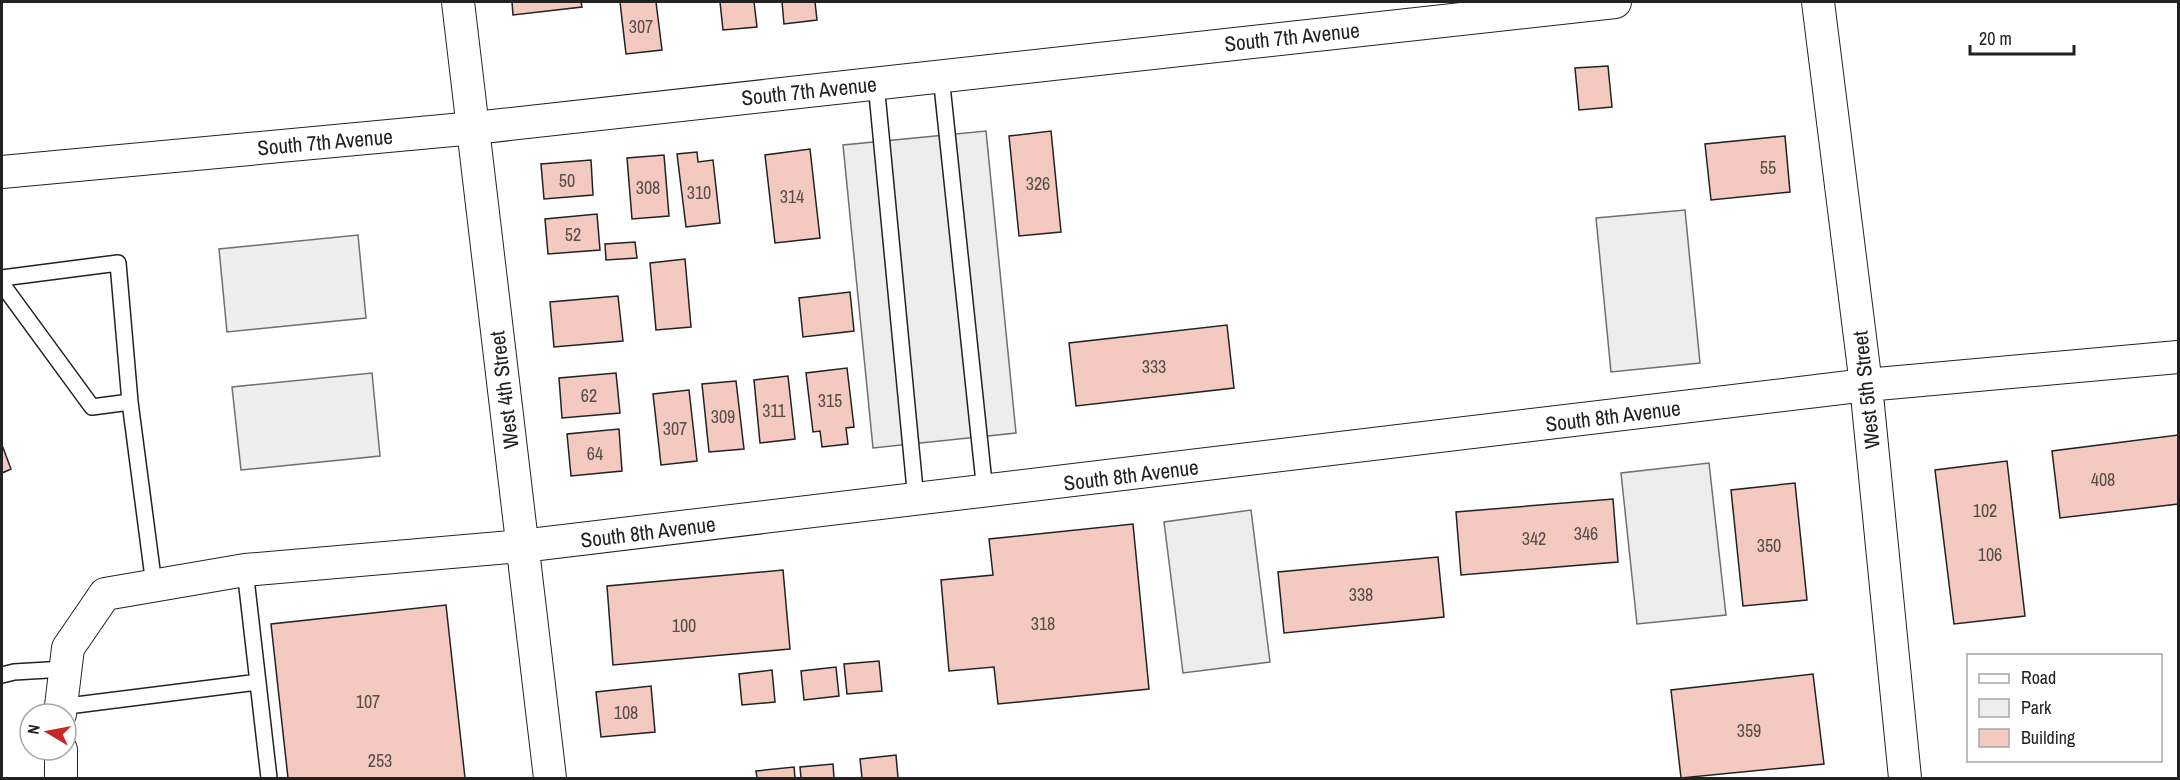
<svg xmlns="http://www.w3.org/2000/svg" width="2180" height="780" font-family="'Archivo Narrow',sans-serif">
<style>
.green{fill:#eee;stroke:#6f6f6f;stroke-width:1.5}
.parking{fill:#ededed;stroke:#6f6f6f;stroke-width:1.5}
.building{fill:#f3c9c0;stroke:#222;stroke-width:1.5}
.lines{fill:none;stroke-linecap:round;stroke-linejoin:round}
.lane-casing{stroke:#222;stroke-width:18}
.street-casing{stroke:#222;stroke-width:34}
.lane{stroke:#fff;stroke-width:15}
.street{stroke:#fff;stroke-width:32}
.labels{text-anchor:middle;dominant-baseline:central;stroke-width:4.5;stroke-linejoin:round;paint-order:stroke}
.number-label{font-size:18px;fill:#564c4a}
.street-label{font-size:21px;fill:#222;stroke:#fff}
</style>
<rect width="100%" height="100%" fill="#fff"/>
<!-- green -->
<path class="green" d="M358 235 366 318 227 332 219 249Z
M372 373 380 456 241 470 232 387Z"/>
<!-- parking -->
<path class="parking" d="M986 131 1016 433 873 448 843 145Z
M1685 210 1700 363 1611 372 1596 218Z
M1709 463 1726 615 1637 624 1621 473Z
M1251 510 1270 662 1183 673 1164 522Z"/>
<!-- building -->
<path class="building" d="M512 2H581L582 7 513 15Z
M620 2H656L662 50 626 54Z
M720 2H754L757 27 723 30Z
M782 2H815L817 20 784 24Z
M1608 66 1612 107 1579 110 1575 68Z
M1051 131 1061 232 1019 236 1009 136Z
M1785 136 1790 192 1711 200 1705 144Z
M810 149 820 238 775 243 765 155Z
M697 152 698 162 713 160 720 223 686 227 677 154Z
M664 155 669 216 632 219 627 158Z
M591 160 593 195 544 199 541 164Z
M597 214 600 250 548 254 545 219Z
M635 242 637 258 606 260 605 244Z
M685 259 691 327 656 330 650 263Z
M850 292 854 331 803 337 799 298Z
M618 296 623 341 554 347 550 302Z
M1227 325 1234 388 1076 406 1069 343Z
M847 368 854 427 846 428 848 444 822 447 820 431 813 432 806 373Z
M616 373 620 413 562 418 559 378Z
M788 376 795 439 760 443 754 380Z
M736 381 744 449 709 452 702 384Z
M689 390 697 461 661 465 653 394Z
M619 429 622 471 571 476 567 434Z
M2178 435V504L2060 518 2052 451Z
M2 445 11 469 2 473Z
M2007 461 2025 616 1954 624 1935 470Z
M1795 483 1807 600 1743 606 1731 490Z
M1613 499 1618 562 1461 575 1456 512Z
M1133 524 1149 689 998 704 994 667 949 671 941 580 993 575 989 539Z
M1438 557 1444 617 1284 633 1278 572Z
M783 570 790 649 613 665 607 586Z
M446 605 465 778H288L271 624Z
M879 661 882 691 847 694 844 664Z
M836 667 839 696 804 700 801 671Z
M772 670 775 702 742 705 739 674Z
M1813 674 1824 764 1681 778 1671 690Z
M651 686 655 732 601 737 596 692Z
M896 755 898 778H862L860 759Z
M833 764 834 778H801L800 767Z
M794 767 795 778H757L756 771Z"/>
<g class="lines">
<defs>
<path id="lane" d="M941 76 985 492
M876 83 916 500
M2 278 118 263 130 402 92 407 2 284
M130 402 154 585
M245 570 269 778
M2 675 14 672 65 669
M60 707 258 682"/>
<path id="street" d="M458 2 550 778
M1818 2 1866 385 1905 778
M2 172 474 128 1615 2
M60 714 68 648 105 594 245 570 522 546 1866 385 2178 357
M61 750V778"/>
</defs>
<!-- lane casing -->
<use href="#lane" class="lane-casing"/>
<!-- street casing -->
<use href="#street" class="street-casing"/>
<!-- lane -->
<use href="#lane" class="lane"/>
<!-- street -->
<use href="#street" class="street"/>
</g>
<g class="labels">
<!-- number labels -->
<g class="number-label">
<text x="641" y="26">307</text>
<text x="1768" y="167">55</text>
<text x="567" y="180">50</text>
<text x="1038" y="183">326</text>
<text x="648" y="187">308</text>
<text x="699" y="192">310</text>
<text x="792" y="196">314</text>
<text x="573" y="234">52</text>
<text x="1154" y="366">333</text>
<text x="589" y="395">62</text>
<text x="830" y="400">315</text>
<text x="774" y="410">311</text>
<text x="723" y="416">309</text>
<text x="675" y="428">307</text>
<text x="595" y="453">64</text>
<text x="2103" y="479">408</text>
<text x="1985" y="510">102</text>
<text x="1586" y="533">346</text>
<text x="1534" y="538">342</text>
<text x="1769" y="545">350</text>
<text x="1990" y="554">106</text>
<text x="1361" y="594">338</text>
<text x="1043" y="623">318</text>
<text x="684" y="625">100</text>
<text x="368" y="701">107</text>
<text x="626" y="712">108</text>
<text x="1749" y="730">359</text>
<text x="380" y="760">253</text>
</g>
<!-- street labels -->
<g class="street-label">
<text transform="translate(1292 37) rotate(-6)">South 7th Avenue</text>
<text transform="translate(809 91) rotate(-6)">South 7th Avenue</text>
<text transform="translate(325 142) rotate(-5)">South 7th Avenue</text>
<text transform="translate(504 390) rotate(-97)">West 4th Street</text>
<text transform="translate(1866 390) rotate(-96)">West 5th Street</text>
<text transform="translate(1613 416) rotate(-7)">South 8th Avenue</text>
<text transform="translate(1131 475) rotate(-7)">South 8th Avenue</text>
<text transform="translate(648 532) rotate(-7)">South 8th Avenue</text>
</g>
</g>
<!-- border -->
<rect width="2180" height="780" fill="none" stroke="#222222" stroke-width="6"/>
<!-- legend -->
<rect x="1967" y="654" width="195" height="108" fill="#ffffff" stroke="#a7a7a7" stroke-width="1.5"/>
<rect x="1979" y="674" width="30" height="9" fill="#ffffff" stroke="#a7a7a7" stroke-width="1.5"/>
<text x="2021" y="684" font-size="18" fill="#222222">Road</text>
<rect x="1979" y="699" width="30" height="18" fill="#eeeeee" stroke="#a7a7a7" stroke-width="1.5"/>
<text x="2021" y="714" font-size="18" fill="#222222">Park</text>
<rect x="1979" y="729" width="30" height="18" fill="#f3c9c0" stroke="#a7a7a7" stroke-width="1.5"/>
<text x="2021" y="744" font-size="18" fill="#222222">Building</text>
<!-- north arrow -->
<g transform="translate(48 732) rotate(280)"><circle r="28" fill="#ffffff" stroke="#a7a7a7" stroke-width="1.5"/>
<path d="M0-4.5L10 22L0 15L-10 22Z" fill="#c62828"/>
<text y="-9" font-size="16" font-weight="bold" text-anchor="middle" fill="#222222">N</text>
</g>
<!-- scale -->
<path d="M1970 45v9h104v-9" fill="none" stroke="#222222" stroke-width="3"/>
<text x="1979" y="45" font-size="18" fill="#222222" stroke="#ffffff" stroke-width="4.5" paint-order="stroke">20 m</text>
</svg>
